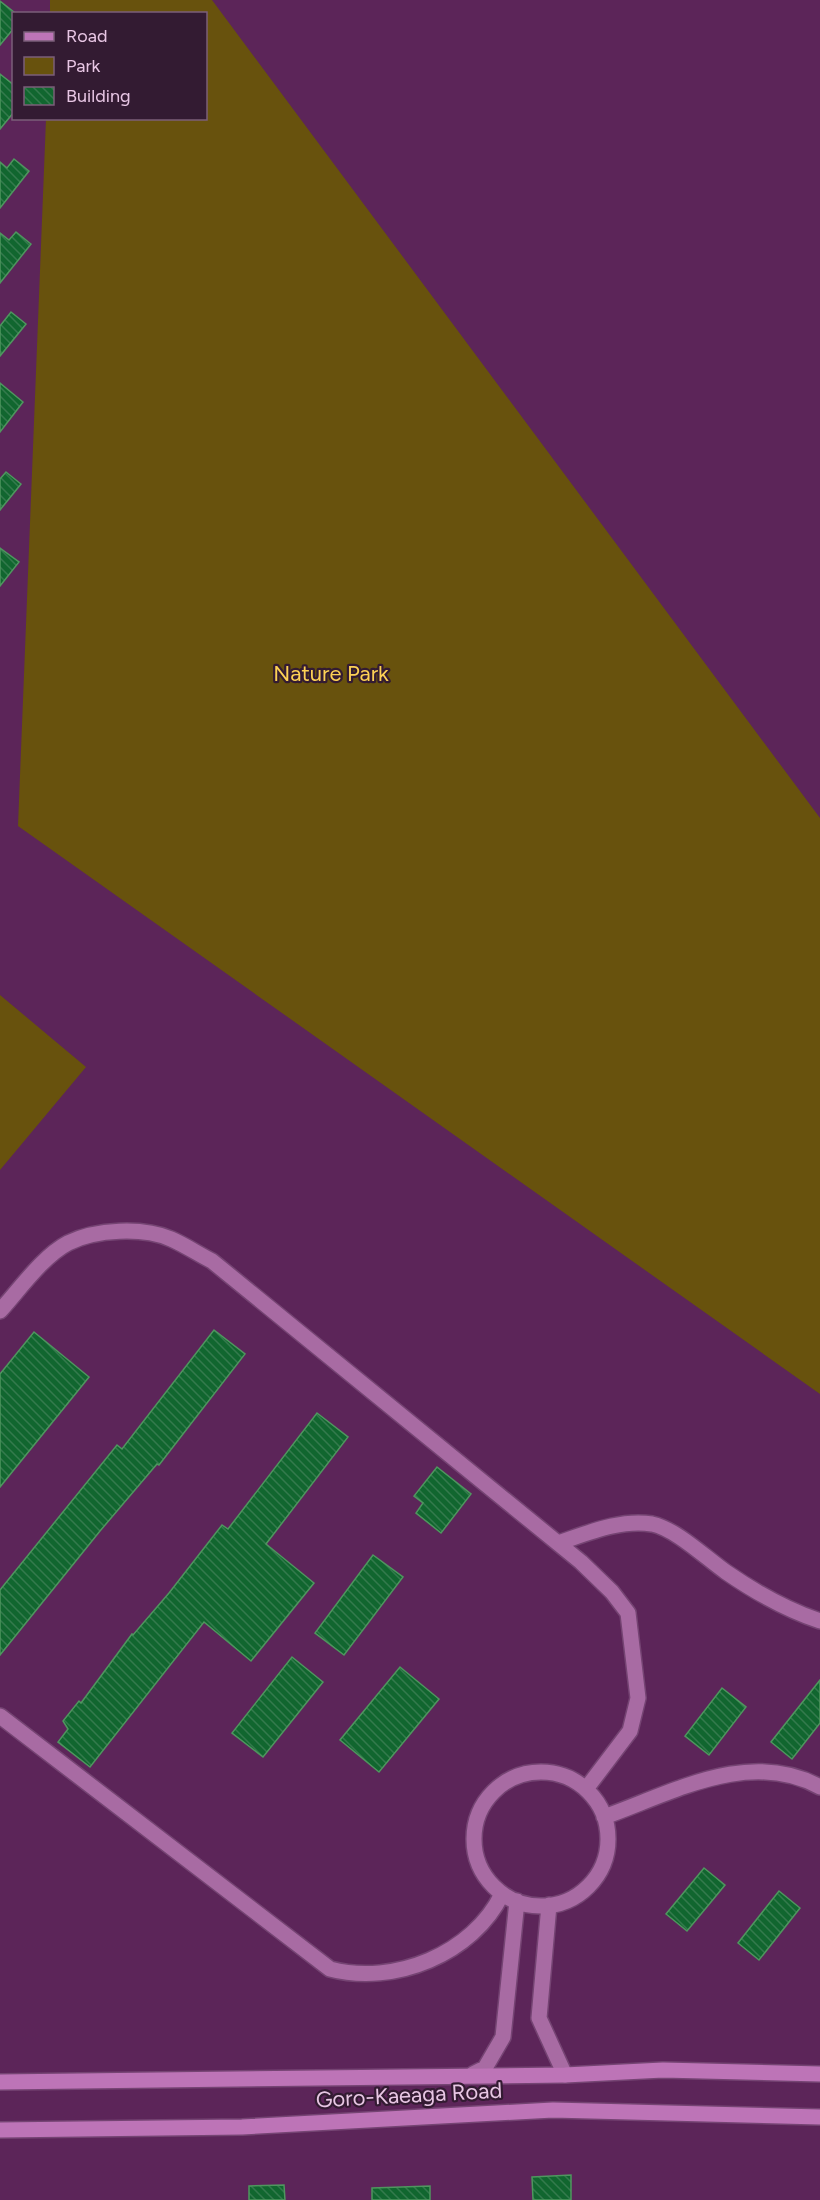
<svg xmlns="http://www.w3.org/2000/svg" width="820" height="2200" font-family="Figtree,sans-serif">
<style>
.park{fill:#68520d}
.building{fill:url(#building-back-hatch);stroke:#4f965f;stroke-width:1.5}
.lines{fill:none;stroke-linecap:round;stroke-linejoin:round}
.minor-casing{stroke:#754473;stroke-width:18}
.major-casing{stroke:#754473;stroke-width:18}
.minor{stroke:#a86ba3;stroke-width:15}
.major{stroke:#bd74b7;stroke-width:15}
.labels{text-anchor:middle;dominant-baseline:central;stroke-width:4.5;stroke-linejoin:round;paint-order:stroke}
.park-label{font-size:22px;fill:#fdd155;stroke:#331b32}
.street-label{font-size:22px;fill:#e8c6e4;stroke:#331b32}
</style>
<defs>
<pattern id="building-back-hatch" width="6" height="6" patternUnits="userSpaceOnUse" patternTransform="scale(1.5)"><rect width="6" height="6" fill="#11662f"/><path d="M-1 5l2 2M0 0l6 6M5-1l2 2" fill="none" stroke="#347a4d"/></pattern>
</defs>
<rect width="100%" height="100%" fill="#5c2559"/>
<!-- park -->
<path class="park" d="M50 0H212L820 818V1394L18 826 46 119 206 118V14L50 13Z
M0 995 86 1067 0 1170Z"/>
<!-- building -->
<path class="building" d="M0 1 14 12V28L0 45Z
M0 74 14 85V112L0 129Z
M14 159 29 171 0 208V162L7 168Z
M16 232 31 244 0 283V233L9 240Z
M11 312 26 324 0 356V326Z
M0 383 23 402 0 432Z
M6 472 21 484 0 510V479Z
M0 548 19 562 0 586Z
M214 1330 245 1354 159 1465 157 1464 100 1531 0 1655V1590L117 1445 122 1449Z
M34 1332 89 1377 0 1487V1374Z
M317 1413 348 1437 266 1544 314 1583 251 1661 204 1622 90 1767 58 1742 68 1729 63 1721 79 1701 81 1703 132 1634 133 1635 169 1593 222 1525 228 1529Z
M437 1467 471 1494 441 1533 416 1513 423 1503 414 1496Z
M373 1555 403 1577 344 1655 315 1633Z
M292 1657 323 1682 263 1757 232 1733Z
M400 1667 439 1699 379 1772 340 1740Z
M820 1680V1723L792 1759 771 1742Z
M722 1688 746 1707 709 1755 685 1736Z
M704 1868 725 1885 687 1931 666 1914Z
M779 1891 800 1908 759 1960 738 1943Z
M571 2175V2200H533L532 2177Z
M284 2185 285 2200H249V2186Z
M430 2186V2200H372V2188Z"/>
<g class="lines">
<defs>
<path id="minor" d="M0 1311C19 1290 43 1256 68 1243 96 1229 143 1227 171 1239 185 1245 198 1254 212 1261L581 1562 612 1592 628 1613 638 1698 630 1731 586 1789
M558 1543C588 1533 620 1519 652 1524 676 1529 706 1558 726 1572 755 1592 787 1610 820 1621
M0 1716 330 1969C394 1986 473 1954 502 1894
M474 1839a67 67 0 1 1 134 0a67 67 0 1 1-134 0Z
M604 1817C672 1793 749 1748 820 1787
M549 1905 539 2018 565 2075
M473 2074 485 2068 503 2037 517 1901"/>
<path id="major" d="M0 2082 565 2075 663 2070 820 2074
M0 2130 242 2127 553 2110 820 2117"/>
</defs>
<!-- minor casing -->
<use href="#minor" class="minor-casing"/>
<!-- major casing -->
<use href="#major" class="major-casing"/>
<!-- minor -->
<use href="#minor" class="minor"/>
<!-- major -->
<use href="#major" class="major"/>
</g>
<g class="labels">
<!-- park labels -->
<g class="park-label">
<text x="331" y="673">Nature Park</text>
</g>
<!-- street labels -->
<g class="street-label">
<text transform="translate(409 2095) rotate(-3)">Goro-Kaeaga Road</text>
</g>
</g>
<!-- legend -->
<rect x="12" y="12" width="195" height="108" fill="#331b32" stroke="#7b5f79" stroke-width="1.5"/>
<rect x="24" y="32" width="30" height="9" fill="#bd74b7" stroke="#7b5f79" stroke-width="1.5"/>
<text x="66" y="42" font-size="18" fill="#e8c6e4">Road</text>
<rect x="24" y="57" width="30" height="18" fill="#68520d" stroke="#7b5f79" stroke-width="1.5"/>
<text x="66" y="72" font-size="18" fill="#e8c6e4">Park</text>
<rect x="24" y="87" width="30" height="18" fill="url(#building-back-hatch)" stroke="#7b5f79" stroke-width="1.5"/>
<text x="66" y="102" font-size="18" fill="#e8c6e4">Building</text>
</svg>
